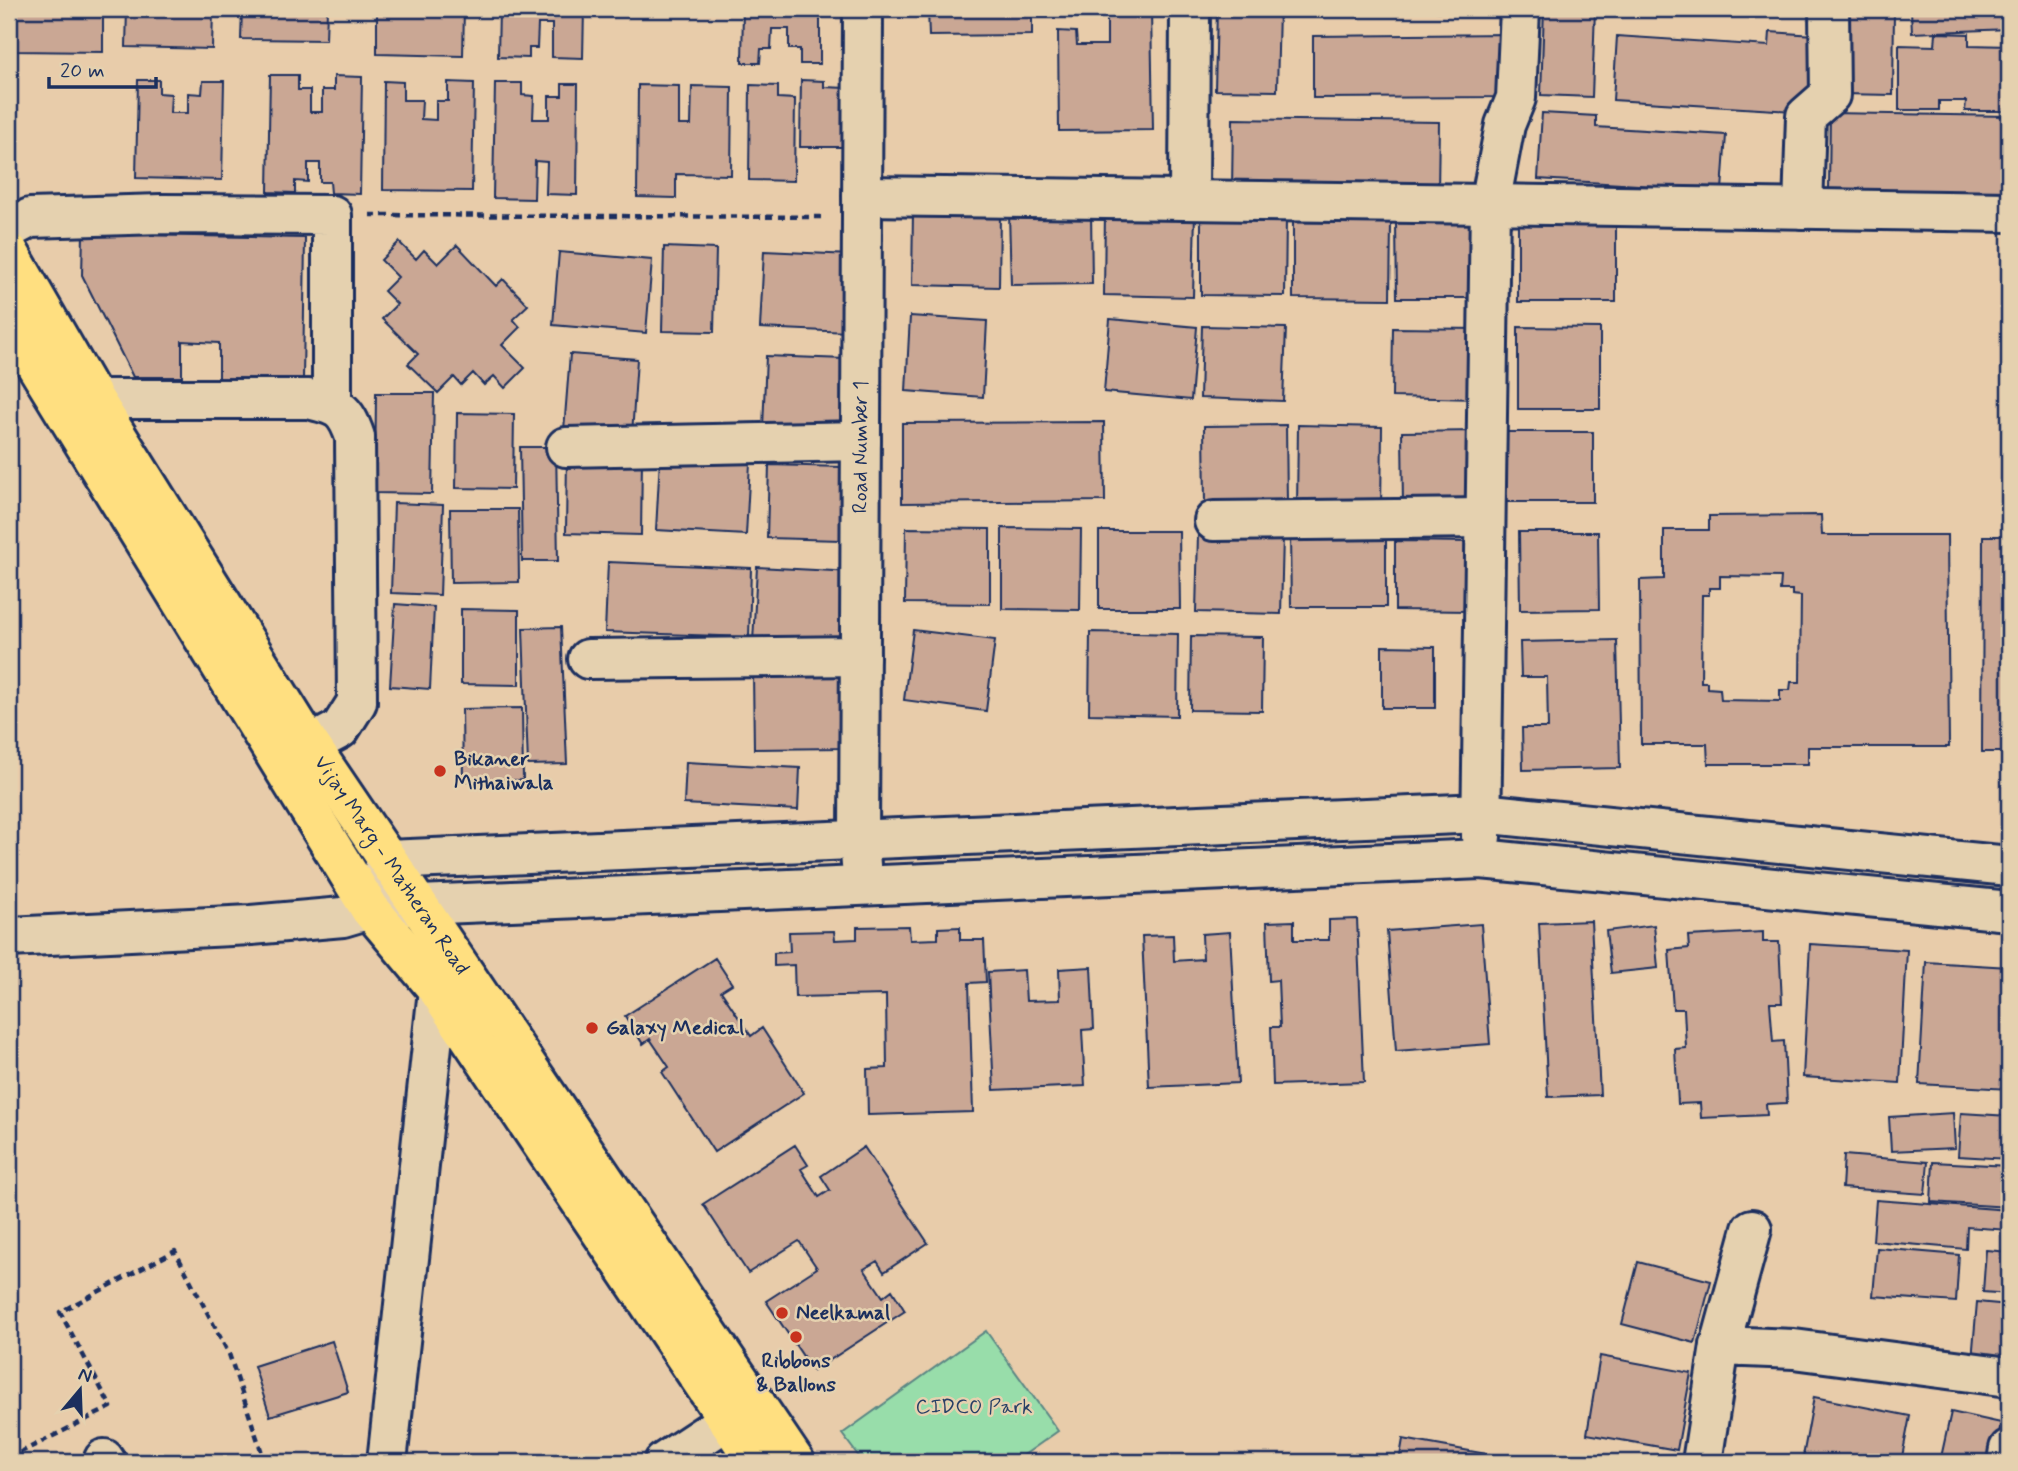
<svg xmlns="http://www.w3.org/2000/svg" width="2018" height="1471" font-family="Mynerve,sans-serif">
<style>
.green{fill:#98ddaa;stroke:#5a8684;stroke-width:2}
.building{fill:#caa794;stroke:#1b2f5e;stroke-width:2;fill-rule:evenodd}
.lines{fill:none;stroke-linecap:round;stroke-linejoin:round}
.minor-casing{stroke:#1b2f5e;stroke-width:44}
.major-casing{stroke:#1b2f5e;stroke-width:44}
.path{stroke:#1b2f5e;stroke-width:4.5;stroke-dasharray:7 5;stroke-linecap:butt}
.minor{stroke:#e5d1af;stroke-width:38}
.major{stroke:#ffdf80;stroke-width:38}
.poi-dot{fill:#c8321e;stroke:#e5d1af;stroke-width:2.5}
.labels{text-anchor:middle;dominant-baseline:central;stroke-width:5;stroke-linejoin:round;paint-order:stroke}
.street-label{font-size:21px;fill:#1b2f5e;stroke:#e5d1af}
.poi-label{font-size:21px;font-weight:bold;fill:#1b2f5e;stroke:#e5d1af;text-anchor:start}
.park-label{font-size:21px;fill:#284066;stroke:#e5d1af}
</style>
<rect width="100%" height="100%" fill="#e8ccaa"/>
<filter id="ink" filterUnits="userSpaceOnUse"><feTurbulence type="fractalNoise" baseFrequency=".0143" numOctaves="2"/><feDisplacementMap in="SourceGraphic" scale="14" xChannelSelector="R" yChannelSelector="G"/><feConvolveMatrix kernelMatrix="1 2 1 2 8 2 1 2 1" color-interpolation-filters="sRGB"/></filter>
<g filter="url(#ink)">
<!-- green -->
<path class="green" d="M986 1331 1058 1431 1014 1462H863L842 1434Z"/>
<!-- building -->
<path class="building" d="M13 9H103V52L12 51Z
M127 9H213L212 49 126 47Z
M242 9H327L326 40 241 39Z
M377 9H464L463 56 377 54Z
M499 9H584L583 58 552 57V24H538L537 48H529V58L498 57Z
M743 9H820V64H800V49H789V29H772L771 49H761L760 63H742Z
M928 9H1032V35L929 36Z
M1126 9H1151L1153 130 1059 131 1058 31 1076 32 1077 45H1107V10Z
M1217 9H1279L1277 91 1215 90Z
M1436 9H1507V15L1436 11Z
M1544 9H1595L1592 97 1541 95Z
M1755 9H1809V14H1755Z
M1843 9H1894L1893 95 1841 94Z
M1911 9H2009V29L1912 33Z
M1770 32 1814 35 1810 112 1613 100 1617 36 1769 46Z
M1936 33 1969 34V45L2009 46V111H1965L1966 101H1939V110H1899V45L1935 46Z
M1507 34 1508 97 1313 98V36Z
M270 75H298V90H310V112H322V90H334V76L362 77 360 194 331 193 330 182H320V163H308V182L295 181V193L268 192Z
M138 80H159V93L171 94 170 113H188V93L202 94 203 81H224L222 180 136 178Z
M801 80 824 81V87L846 88 845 147H800Z
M384 81 403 82V100H422L421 119 436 120V101H448V82L474 83 472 191 383 190Z
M495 83H522V95L534 96 533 119H549V96H562V84H578L577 195 546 194 547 162 535 161 534 199 493 198Z
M638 85 679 86V125H691L692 86 732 87 731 175 676 174V198L637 197Z
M750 85 778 86V98L795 99 794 181 749 180Z
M1542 113 1596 116V127L1726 135 1722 190 1538 179Z
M1830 113 2009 116V192L1829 190Z
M1233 119 1439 122 1438 193 1232 190Z
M913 211 1000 213 999 287 912 285Z
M1105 211 1195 212 1193 297 1104 295Z
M1091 212 1092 284 1011 285 1009 213Z
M1201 217 1286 218 1285 296 1201 295Z
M1293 222 1391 223 1390 299 1293 298Z
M1518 222 1616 223V302H1518Z
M1396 223H1480V298H1397Z
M83 234 305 238 303 380 219 378V343L182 341V377H133L82 275Z
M399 242 416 259 424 250 438 264 457 245 496 286 503 279 528 305 513 319 520 327 502 345 525 368 505 388 494 376 484 385 473 373 461 385 454 377 438 393 408 364 418 354 382 319 397 304 384 291 398 277 381 260Z
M664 247 716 249 714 332 662 331Z
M764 251 851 255 848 332 760 328Z
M559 252 652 260 646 333 553 325Z
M910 316 987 321 983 397 906 391Z
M1110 319 1197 327 1191 400 1104 392Z
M1202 326 1286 328 1283 401 1200 398Z
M1518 327 1600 328V409H1518Z
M1393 328 1480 329 1478 399 1392 397Z
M570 354 637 359 632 435 564 430Z
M766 356 845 359 842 431 763 428Z
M376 393H434L432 494 375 493Z
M457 413 514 414 513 489 456 488Z
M1104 422 1105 501 902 503V423Z
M1286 425 1287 504 1205 505 1204 426Z
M1298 425 1382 427 1381 510 1297 509Z
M1478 431 1479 503 1403 504 1402 432Z
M1504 432H1593V502H1504Z
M520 447H556L558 561H522Z
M567 456 642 458 641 535 566 533Z
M660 458 750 463 746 535 656 530Z
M769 465 843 467 841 540 767 538Z
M394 503 443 505 440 595 391 593Z
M450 509H518L519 582 451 583Z
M1821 515 1822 535H1947L1949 747H1808V764H1708L1707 744H1641L1640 580 1664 579V530H1709V516ZM1720 576 1781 577 1780 590H1792V595L1801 596 1800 682H1791L1790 690H1780V701L1721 700 1720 689 1707 688V682H1701L1702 595H1709V588H1720Z
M906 528 990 529V604L905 603Z
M1002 528 1081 529 1080 610 1002 609Z
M1099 531H1179L1180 609H1099Z
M1519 532H1598L1599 609 1520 610Z
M1198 534 1283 536 1281 614 1196 612Z
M1386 534V607H1291L1290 535Z
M1983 536H2009V752H1982Z
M1395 541 1470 542 1469 611 1395 610Z
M608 562 751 568 749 637 605 632Z
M757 567 853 572 849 647 753 642Z
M395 604 434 607 430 689 390 686Z
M461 609 519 610V685L461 684Z
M561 627 567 764 528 765 523 628Z
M913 630 995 640 986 711 904 700Z
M1090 632 1178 634 1177 716 1089 714Z
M1191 636 1263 637 1262 711 1190 710Z
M1617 640 1620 768 1523 770 1522 728H1548L1547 677H1521L1520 642Z
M1382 646 1435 647V708H1382Z
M842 672 843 748 754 749 753 673Z
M522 708 523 780 463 781 462 709Z
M686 762 800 768 798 810 684 804Z
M1357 919 1364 1082 1273 1085 1271 1027H1280L1278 980 1269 981 1267 922 1294 921V940H1329V920Z
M1591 921 1600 1095 1548 1097 1539 923Z
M1481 924 1490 1044 1396 1051 1387 931Z
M1654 925 1658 968 1611 973 1606 931Z
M909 926 910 940 938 939V928L960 927V940H984L986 982 969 983 973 1112 868 1115 867 1069 887 1068 886 995 795 997 794 965 774 966V953L790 952 789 932 834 931 835 940 857 939V927Z
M1230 932 1238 1083 1149 1087 1142 936 1173 935 1174 961 1203 959 1202 934Z
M1763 932V942H1779L1782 1003H1770L1773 1042 1784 1041 1787 1103 1766 1104 1767 1115 1701 1118 1700 1103 1678 1104 1675 1049 1686 1048 1684 1009H1673L1669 950 1689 948 1688 936Z
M1810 944 1907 950 1900 1083 1803 1077Z
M715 958 732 984 721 991 751 1036 762 1028 804 1093 714 1152 662 1072 669 1067 650 1039 643 1044 625 1016Z
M1926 962 2009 967V1089L1919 1084Z
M1091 967 1094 1029 1082 1030 1085 1086 994 1090 988 972 1024 970 1026 1001 1060 1000 1059 969Z
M1953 1113 1955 1148 1891 1151 1889 1117Z
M1961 1113 2009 1116V1159L1958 1156Z
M795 1145 808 1165 801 1169 819 1197 830 1190 821 1176 864 1147 928 1243 884 1272 877 1261 864 1269 883 1297 892 1290 905 1311 813 1371 766 1301 817 1268 799 1241 748 1273 703 1204Z
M1844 1155 1928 1162 1925 1194 1842 1188Z
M1933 1162 2009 1166V1207L1931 1202Z
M1876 1200 2009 1210V1230L1967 1227 1966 1249 1873 1241Z
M1877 1248 1959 1255 1956 1302 1873 1296Z
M1986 1250 2009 1252V1294L1983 1292Z
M1638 1262 1711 1281 1695 1343 1622 1324Z
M1977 1302 2009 1305V1363L1972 1360Z
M332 1341 348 1392 270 1416 254 1366Z
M1600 1356 1691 1373 1677 1450 1587 1434Z
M1814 1397 1910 1416 1901 1462H1802Z
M1951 1412 2001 1423 1993 1462H1940Z
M1403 1439 1531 1462H1399Z"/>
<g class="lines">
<defs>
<g id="minor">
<path d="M862 196 1490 204 1505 125 1516 98 1520 9"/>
<path d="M1189 200 1190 9"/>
<path d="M1803 209 1806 116 1830 95 1829 9"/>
<path d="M9 229 30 218 161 214 332 215V405"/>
<path d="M94 399H309C338 406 345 408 355 437L357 702 340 729 310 745"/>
<path d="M566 447 861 441"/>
<path d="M1214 521 1485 518"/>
<path d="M588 659 860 656"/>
<path d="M1481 837 1490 204 2009 212"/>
<path id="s1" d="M861 865 859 840 863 9"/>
<path d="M378 887 387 860 1481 813 2009 866"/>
<path d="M9 937 251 925 343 917 370 909 419 905 1481 859 2009 911"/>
<path d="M1720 1346 1752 1229"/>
<path d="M104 1459 106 1462"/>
<path d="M387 1462 438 990"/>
<path d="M664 1462 755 1402"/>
<path d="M1702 1462 1720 1346 1794 1349 2009 1377"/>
<path d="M2007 1462 2009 1449"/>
</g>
<g id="major">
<path id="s2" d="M9 252 94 399 310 745 795 1462"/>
<path d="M9 321 370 909 438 990 756 1462"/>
</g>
</defs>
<!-- minor casing -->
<use href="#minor" class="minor-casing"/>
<!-- major casing -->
<use href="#major" class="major-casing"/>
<!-- path -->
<path class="path" d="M370 215 826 217
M9 1458 111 1407 60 1312 175 1251 229 1354 265 1462"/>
<!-- minor -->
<use href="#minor" class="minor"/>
<!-- major -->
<use href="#major" class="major"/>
</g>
</g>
<!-- markers -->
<g class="poi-dot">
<circle cx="440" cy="771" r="7"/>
<circle cx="592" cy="1028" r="7"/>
<circle cx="782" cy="1313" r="7"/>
<circle cx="796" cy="1337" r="7"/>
</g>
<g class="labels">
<!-- street labels -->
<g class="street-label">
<text stroke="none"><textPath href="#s1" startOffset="418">Road Number 1</textPath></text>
<text stroke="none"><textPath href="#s2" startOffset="723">Vijay Marg - Matheran Road</textPath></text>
</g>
<!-- poi labels -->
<g class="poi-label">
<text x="454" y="759">Bikaner<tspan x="454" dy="24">Mithaiwala</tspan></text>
<text x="606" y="1028">Galaxy Medical</text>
<text x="796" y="1313">Neelkamal</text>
<text x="796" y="1361" text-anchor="middle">Ribbons<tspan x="796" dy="24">&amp; Ballons</tspan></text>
</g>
<!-- park labels -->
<g class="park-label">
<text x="974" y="1407">CIDCO Park</text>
</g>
</g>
<!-- margin -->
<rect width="2018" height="1471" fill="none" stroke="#e5d1af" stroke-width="35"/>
<rect x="18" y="18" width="1983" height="1436" fill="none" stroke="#1b2f5e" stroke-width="2.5" filter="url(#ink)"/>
<!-- north arrow -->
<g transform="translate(80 1390) rotate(19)" stroke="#e5d1af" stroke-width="5" paint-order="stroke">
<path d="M0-5L12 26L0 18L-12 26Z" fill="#1b2f5e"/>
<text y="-10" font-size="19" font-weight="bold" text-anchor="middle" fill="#1b2f5e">N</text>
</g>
<!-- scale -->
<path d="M49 77v10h107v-10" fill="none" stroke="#1b2f5e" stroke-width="3.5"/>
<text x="60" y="77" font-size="21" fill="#1b2f5e" stroke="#e5d1af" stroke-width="5" paint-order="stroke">20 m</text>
</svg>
